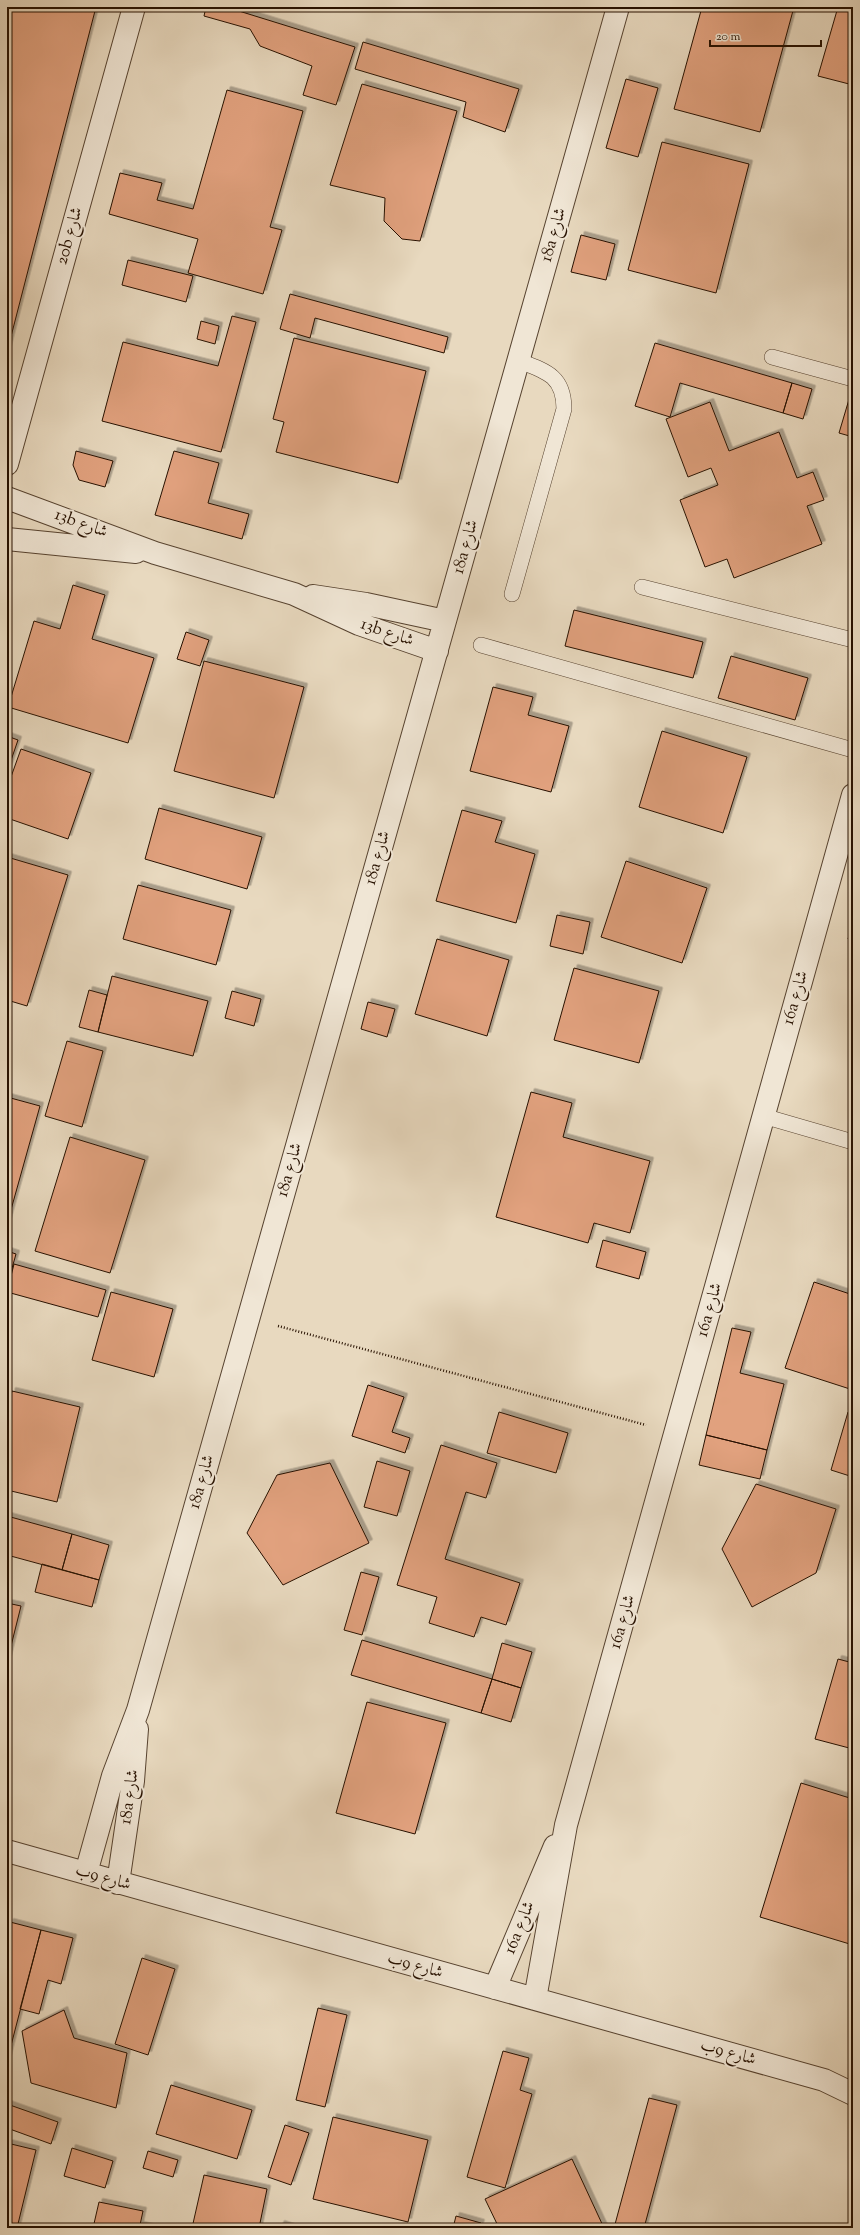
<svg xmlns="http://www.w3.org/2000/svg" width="860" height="2235" font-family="'Sorts Mill Goudy',Amiri,serif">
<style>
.building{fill:#e1a17e;stroke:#271100;filter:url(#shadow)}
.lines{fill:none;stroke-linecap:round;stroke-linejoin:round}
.service-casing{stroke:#574330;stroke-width:16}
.minor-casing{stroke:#574330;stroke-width:24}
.path{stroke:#271100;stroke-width:2.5;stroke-dasharray:1 2;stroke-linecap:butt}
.service{stroke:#f0e6d5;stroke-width:15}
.minor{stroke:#f0e6d5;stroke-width:22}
.labels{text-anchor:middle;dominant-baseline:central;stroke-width:4;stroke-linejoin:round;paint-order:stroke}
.street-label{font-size:17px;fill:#271100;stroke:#f0e6d5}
</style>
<defs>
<filter id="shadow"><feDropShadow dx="3.5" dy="-3.5" stdDeviation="0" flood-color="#0004"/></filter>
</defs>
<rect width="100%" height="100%" fill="#e8d9bf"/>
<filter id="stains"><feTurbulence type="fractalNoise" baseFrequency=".005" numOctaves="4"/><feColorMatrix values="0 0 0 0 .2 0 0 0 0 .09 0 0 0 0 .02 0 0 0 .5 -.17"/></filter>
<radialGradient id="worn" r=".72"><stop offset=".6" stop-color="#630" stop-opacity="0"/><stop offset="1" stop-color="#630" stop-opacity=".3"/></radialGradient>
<!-- building -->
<path class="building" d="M7 7H96L7 352Z
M206 7H226L355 47 336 105 303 95 312 66 260 46 250 29 204 16Z
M702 7H794L760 132 674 109Z
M838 7H853V85L818 76Z
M363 42 519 89 505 132 463 117 466 102 355 69Z
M626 79 658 88 638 157 606 148Z
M362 84 457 111 420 241 402 239 384 221 385 198 330 185Z
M227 90 303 111 270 227 282 230 263 294 188 273 198 239 109 214 120 173 162 183 157 200 193 209Z
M662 142 749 164 716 293 628 270Z
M581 235 615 244 606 280 571 272Z
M128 260 193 276 186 302 122 285Z
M290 294 448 337 444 353 315 318 310 338 280 329Z
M232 316 256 322 221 452 102 421 123 342 218 366Z
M201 321 219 326 215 344 197 339Z
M294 338 426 371 398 483 276 452 284 422 273 419Z
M655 343 792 383 783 413 680 383 670 417 635 406Z
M792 383 812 389 803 419 783 413Z
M850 396 853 397V437L839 433Z
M710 402 729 451 779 432 797 478 813 472 824 500 807 506 822 544 734 578 727 559 705 567 680 500 718 485 711 468 688 477 666 419Z
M76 451 113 461 105 487 79 480 73 465Z
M174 451 219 463 208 503 249 514 242 539 155 515Z
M73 585 105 595 92 639 154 658 128 743 8 707 34 621 60 629Z
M574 610 703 642 693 678 565 646Z
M186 632 209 640 200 666 177 659Z
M731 656 808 678 795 720 718 698Z
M204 661 304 687 274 798 174 771Z
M493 687 533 697 528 715 569 726 551 792 470 771Z
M662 731 747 757 723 833 639 807Z
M7 736 18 740 7 772Z
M21 749 91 773 68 839 7 818V788Z
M159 808 262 837 247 889 145 859Z
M462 810 502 821 495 842 535 854 516 923 436 901Z
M7 857 68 875 27 1006 7 1000Z
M626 861 707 888 682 963 601 937Z
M138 885 231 910 216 965 123 939Z
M557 915 590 922 583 954 550 946Z
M853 922V940L848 939Z
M437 939 509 960 487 1036 415 1014Z
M574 968 659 991 639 1063 554 1040Z
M112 976 208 1001 193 1056 98 1032Z
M89 990 107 995 98 1032 79 1027Z
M232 991 261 999 254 1026 225 1018Z
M368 1002 395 1009 387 1037 361 1029Z
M67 1041 103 1051 82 1127 45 1116Z
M531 1092 572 1103 563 1137 650 1161 630 1233 594 1223 588 1243 496 1217Z
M7 1097 40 1106 7 1224Z
M70 1137 145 1160 110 1273 35 1251Z
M603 1240 646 1252 639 1279 596 1267Z
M7 1251 16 1254 7 1286Z
M14 1264 106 1290 98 1317 7 1292Z
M814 1282 853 1295V1390L785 1368Z
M111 1292 173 1309 154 1377 92 1360Z
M732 1328 751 1332 740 1373 784 1384 767 1450 706 1435Z
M368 1385 404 1397 392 1432 410 1438 405 1453 352 1436Z
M12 1391 80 1407 57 1502 7 1490V1414Z
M499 1412 568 1433 556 1473 487 1453Z
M848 1412 853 1414V1477L831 1470Z
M706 1435 767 1450 760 1479 699 1465Z
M441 1445 497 1463 486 1498 466 1492 445 1559 520 1583 506 1625 481 1617 474 1637 429 1623 437 1597 397 1585Z
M377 1461 410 1471 397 1516 364 1507Z
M330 1463 369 1543 283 1585 247 1533 277 1475Z
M756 1484 836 1509 816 1573 752 1607 722 1549Z
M7 1516 72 1534 62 1570 7 1555Z
M72 1534 109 1545 99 1580 62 1570Z
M42 1564 99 1580 92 1607 35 1592Z
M361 1572 379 1577 362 1635 344 1630Z
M7 1603 21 1606 7 1662Z
M362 1640 492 1679 481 1713 351 1675Z
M502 1643 532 1652 521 1688 492 1679Z
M838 1659 853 1663V1749L815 1739Z
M492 1679 521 1688 511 1722 481 1713Z
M367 1702 446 1723 415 1834 336 1813Z
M801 1783 853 1799V1945L760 1917Z
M10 1922 41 1930 7 2061V1934Z
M41 1930 73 1938 61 1984 48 1980 39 2014 20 2009Z
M142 1958 175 1969 148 2055 115 2044Z
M318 2008 347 2015 325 2107 296 2100Z
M64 2010 74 2038 127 2053 116 2108 31 2083 22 2031Z
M503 2051 529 2058 520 2090 532 2094 505 2188 467 2177Z
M171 2085 252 2110 237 2159 156 2134Z
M649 2098 677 2105 644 2228H614Z
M7 2104 58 2122 51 2144 7 2128Z
M333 2117 428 2140 408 2222 313 2199Z
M285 2125 309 2133 291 2185 268 2177Z
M7 2143 36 2150 17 2228H7Z
M72 2148 113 2161 105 2188 64 2176Z
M148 2151 178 2160 173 2177 143 2168Z
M572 2159 604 2228H499L485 2199Z
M204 2175 267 2189 259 2228H192Z
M99 2202 143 2211 140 2225 152 2228H93Z
M456 2216 481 2223 479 2228H453Z
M281 2224 293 2228H279Z"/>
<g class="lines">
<defs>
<path id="service" d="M772 357 853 379
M642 587 853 640
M512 594 564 409C564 376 546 371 519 361
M481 645 853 750
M763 1116 853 1142"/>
<path id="minor" d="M7 464 134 7
M7 498 155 553 294 594 359 624 437 651
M7 539 136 552
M313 596 366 604 445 621
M7 1851 824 2080 853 2094
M86 1873 113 1776 138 1710 618 7
M118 1883 133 1781 137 1729
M495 1988 555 1846
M535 1999 566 1825 853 795"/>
</defs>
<!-- service casing -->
<use href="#service" class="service-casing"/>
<!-- minor casing -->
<use href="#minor" class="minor-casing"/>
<!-- path -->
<path class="path" d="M278 1326 646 1425"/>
<!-- service -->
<use href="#service" class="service"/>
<!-- minor -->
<use href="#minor" class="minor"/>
</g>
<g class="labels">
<!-- street labels -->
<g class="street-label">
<text transform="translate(554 235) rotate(-74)">18a شارع</text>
<text transform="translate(70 236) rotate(-74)">20b شارع</text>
<text transform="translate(81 524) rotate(20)">13b شارع</text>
<text transform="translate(466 547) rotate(-74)">18a شارع</text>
<text transform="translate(387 633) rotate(19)">13b شارع</text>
<text transform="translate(378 858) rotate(-74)">18a شارع</text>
<text transform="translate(796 998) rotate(-74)">16a شارع</text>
<text transform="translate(290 1170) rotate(-74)">18a شارع</text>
<text transform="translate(710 1310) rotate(-74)">16a شارع</text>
<text transform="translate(202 1482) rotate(-74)">18a شارع</text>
<text transform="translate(623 1622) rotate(-74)">16a شارع</text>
<text transform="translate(130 1797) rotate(-82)">18a شارع</text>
<text transform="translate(103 1878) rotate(16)">شارع 9ب</text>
<text transform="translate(520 1928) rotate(-68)">16a شارع</text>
<text transform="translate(415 1966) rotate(16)">شارع 9ب</text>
<text transform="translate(728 2053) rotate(16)">شارع 9ب</text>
</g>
</g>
<!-- margin -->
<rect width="860" height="2235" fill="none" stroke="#e8d9bf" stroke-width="24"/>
<rect x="8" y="8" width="844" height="2219" fill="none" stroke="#271100" stroke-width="2"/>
<rect x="12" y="12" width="836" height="2211" fill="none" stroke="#271100"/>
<!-- scale -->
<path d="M710 40v6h111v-6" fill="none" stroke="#271100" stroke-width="2"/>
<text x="716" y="40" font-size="12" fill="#271100" stroke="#f0e6d5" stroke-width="3" paint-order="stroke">20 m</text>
<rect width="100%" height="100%" filter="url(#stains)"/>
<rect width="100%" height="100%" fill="url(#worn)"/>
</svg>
